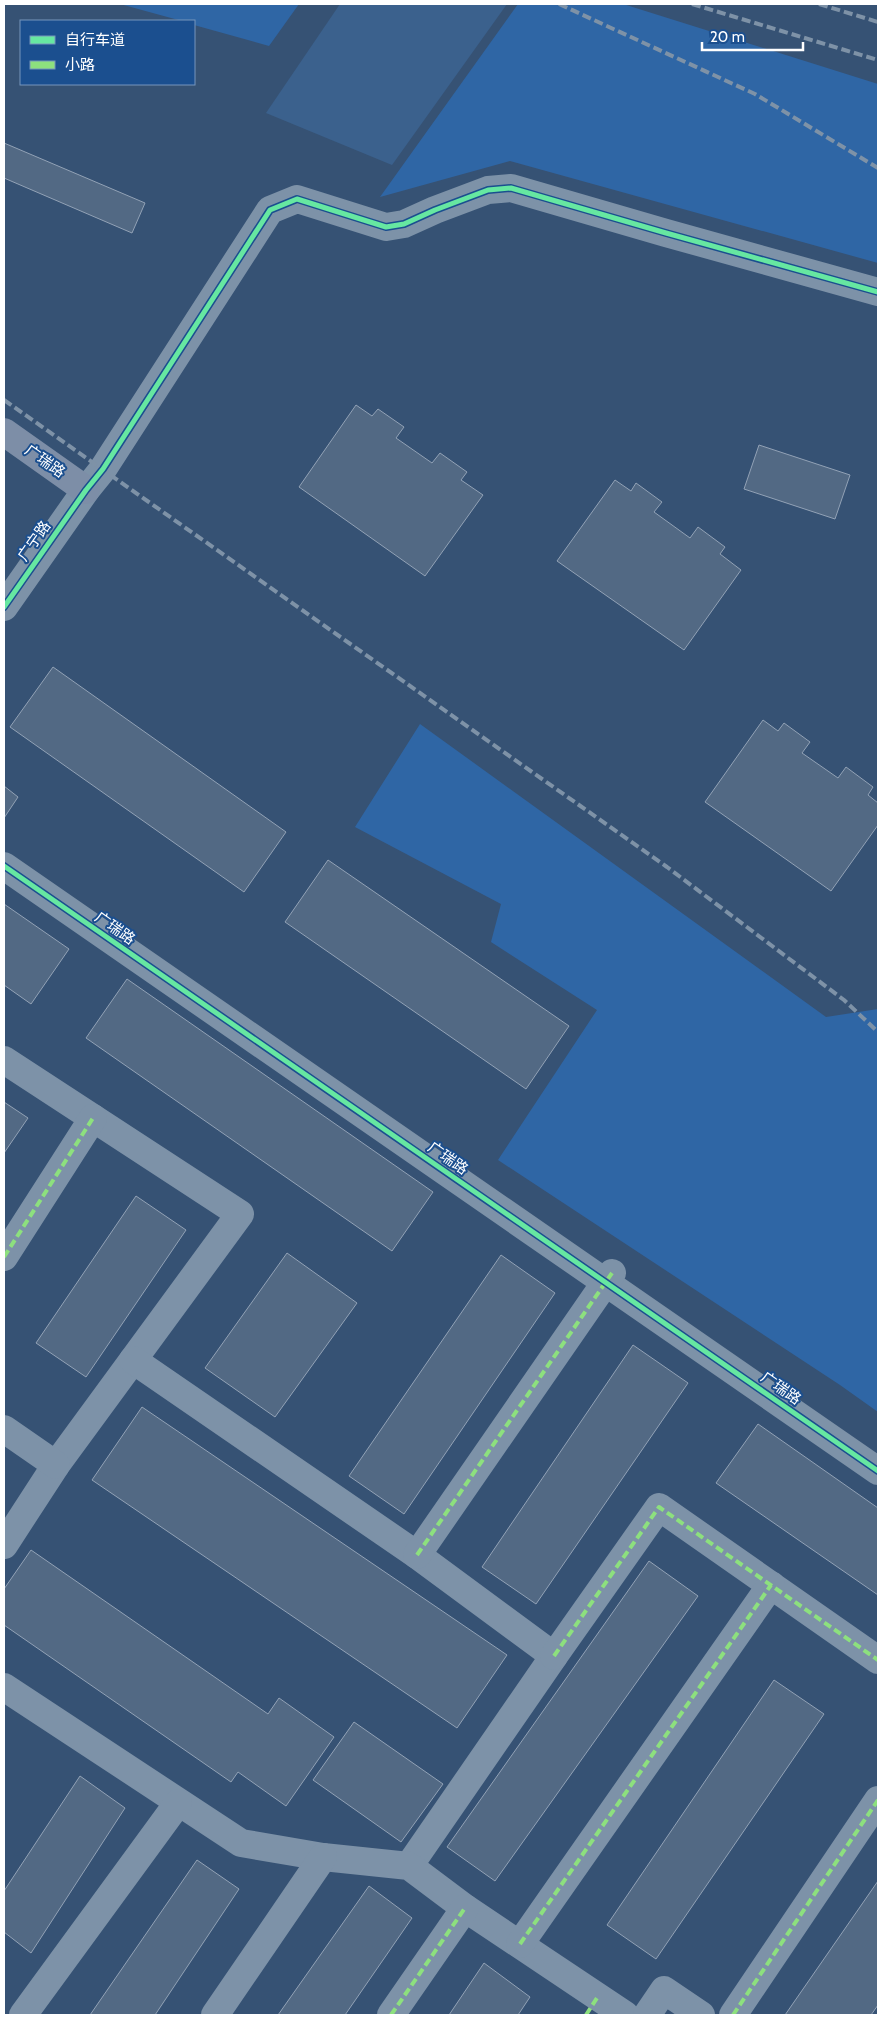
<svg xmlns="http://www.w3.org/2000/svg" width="882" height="2019" font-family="Cabin,'Noto Sans SC',sans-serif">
	<rect width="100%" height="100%" fill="#365274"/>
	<g fill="#2f66a5">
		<path d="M120,4H299L269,46L194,25V21H182Z"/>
		<path d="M518,4H623L878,84V263L510,161L380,197Z"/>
		<path d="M420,724L826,1017L878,1009V1412L840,1385L498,1160L597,1010L491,942L501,904L355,827Z"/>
	</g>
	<path fill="#3b618d" d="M340,4H507L392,165L266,113Z"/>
	<g fill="#526984" stroke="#92a2b6">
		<path d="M4,143L145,203L132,233L4,178Z"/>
		<path d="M356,405L372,416L378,409L404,427L396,438L432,463L440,453L467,472L461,480L483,495L425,576L299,487Z"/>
		<path d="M759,445L850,475L835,519L744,489Z"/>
		<path d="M615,480L631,491L636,483L662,502L654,512L690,538L698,527L725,547L720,554L741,570L684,650L557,561Z"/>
		<path d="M53,667L286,832L244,892L10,727Z"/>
		<path d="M763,720L778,731L784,723L810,742L802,753L838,778L846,767L873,787L868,795L878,803V825L831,891L705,802Z"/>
		<path d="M4,786L18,797L4,818Z"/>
		<path d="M328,860L569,1026L526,1089L285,922Z"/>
		<path d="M4,904L69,949L31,1004L4,985Z"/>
		<path d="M127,979L433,1192L392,1251L86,1038Z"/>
		<path d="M4,1102L28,1118L4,1153Z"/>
		<path d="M136,1196L186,1230L86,1377L36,1343Z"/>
		<path d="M287,1253L357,1303L275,1417L205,1368Z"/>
		<path d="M501,1255L555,1293L404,1514L349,1476Z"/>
		<path d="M633,1345L688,1383L536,1604L482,1567Z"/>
		<path d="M142,1407L507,1655L457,1728L92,1480Z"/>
		<path d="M758,1424L878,1508V1595L716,1483Z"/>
		<path d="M31,1550L268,1714L279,1698L334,1737L286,1806L238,1772L231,1782L4,1625V1589Z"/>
		<path d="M649,1561L698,1596L495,1881L447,1847Z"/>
		<path d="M774,1680L824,1714L656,1959L607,1925Z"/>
		<path d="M354,1722L443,1784L401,1842L313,1780Z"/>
		<path d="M80,1776L125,1808L31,1953L4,1932V1891Z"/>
		<path d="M197,1860L239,1889L155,2015H90Z"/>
		<path d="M878,1881V2005L871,2015H785Z"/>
		<path d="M369,1886L412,1918L345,2015H278Z"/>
		<path d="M484,1963L530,1997L518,2015H449Z"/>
	</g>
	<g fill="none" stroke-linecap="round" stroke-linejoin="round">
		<g stroke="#7d92a8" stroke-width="28">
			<path d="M4,607L86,490L103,469L270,210L297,199L386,227L404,224L435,210L488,190L511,188L666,233L878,292"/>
			<path d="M4,866L878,1471"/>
			<path d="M4,1060L240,1214L56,1465L4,1545"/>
			<path d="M4,1257L93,1118"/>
			<path d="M133,1360L417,1555L554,1656L409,1866"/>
			<path d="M4,1429L56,1465"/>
			<path d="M417,1555L612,1273"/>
			<path d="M554,1656L659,1507L878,1660"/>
			<path d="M4,1687L241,1843L323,1857L409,1866L465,1908L625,2015"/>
			<path d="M520,1944L771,1585"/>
			<path d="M23,2015L178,1803"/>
			<path d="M215,2015L323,1857"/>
			<path d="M391,2015L465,1908"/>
			<path d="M647,2015L664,1990L701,2015"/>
			<path d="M733,2015L878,1800"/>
		</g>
		<path stroke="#7d8ea7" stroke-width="28" d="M4,432L86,490"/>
		<g stroke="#7e92a7" stroke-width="4" stroke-dasharray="9 4" stroke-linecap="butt">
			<path d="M559,4L755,94L878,168"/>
			<path d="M692,4L878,60"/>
			<path d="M819,4L878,22"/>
			<path d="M4,400L667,867L844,1000L878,1032"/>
		</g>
		<g stroke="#8de07e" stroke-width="4" stroke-dasharray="8 4" stroke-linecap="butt">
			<path d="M4,1257L93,1118"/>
			<path d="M417,1555L612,1273"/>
			<path d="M554,1656L659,1507L878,1660"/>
			<path d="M520,1944L771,1585"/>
			<path d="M391,2015L465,1908"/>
			<path d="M586,2015L597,1998"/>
			<path d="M733,2015L878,1800"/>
		</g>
		<defs>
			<g id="cycleway">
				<path d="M4,607L86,490L103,469L270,210L297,199L386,227L404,224L435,210L488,190L511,188L666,233L878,292"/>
				<path d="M4,866L878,1471"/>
			</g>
		</defs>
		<use href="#cycleway" stroke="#1b4f8f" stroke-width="8"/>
		<use href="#cycleway" stroke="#66e7a1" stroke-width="5"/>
	</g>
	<g text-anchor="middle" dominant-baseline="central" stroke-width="4" stroke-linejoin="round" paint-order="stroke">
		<g font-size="15" fill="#fff" stroke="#1b4f8f">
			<text transform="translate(45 461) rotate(35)">广瑞路</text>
			<text transform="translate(34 541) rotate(-55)">广宁路</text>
			<text transform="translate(115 928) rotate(35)">广瑞路</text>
			<text transform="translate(448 1158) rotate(35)">广瑞路</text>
			<text transform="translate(781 1388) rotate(35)">广瑞路</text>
		</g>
	</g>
	<rect width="882" height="2019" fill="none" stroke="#ffffff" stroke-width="10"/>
	<rect x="20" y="20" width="175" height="65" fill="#1b4f8f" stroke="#7695bc"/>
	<rect x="30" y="36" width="25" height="8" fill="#66e7a1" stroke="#7695bc"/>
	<text x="65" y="45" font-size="15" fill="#ffffff">自行车道</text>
	<rect x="30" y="61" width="25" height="8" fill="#8de07e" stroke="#7695bc"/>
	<text x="65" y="70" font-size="15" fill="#ffffff">小路</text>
	<path d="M702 42v8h101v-8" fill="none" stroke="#ffffff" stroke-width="2.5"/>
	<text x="710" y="42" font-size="15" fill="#ffffff" stroke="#1b4f8f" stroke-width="4" paint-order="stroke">20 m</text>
</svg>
